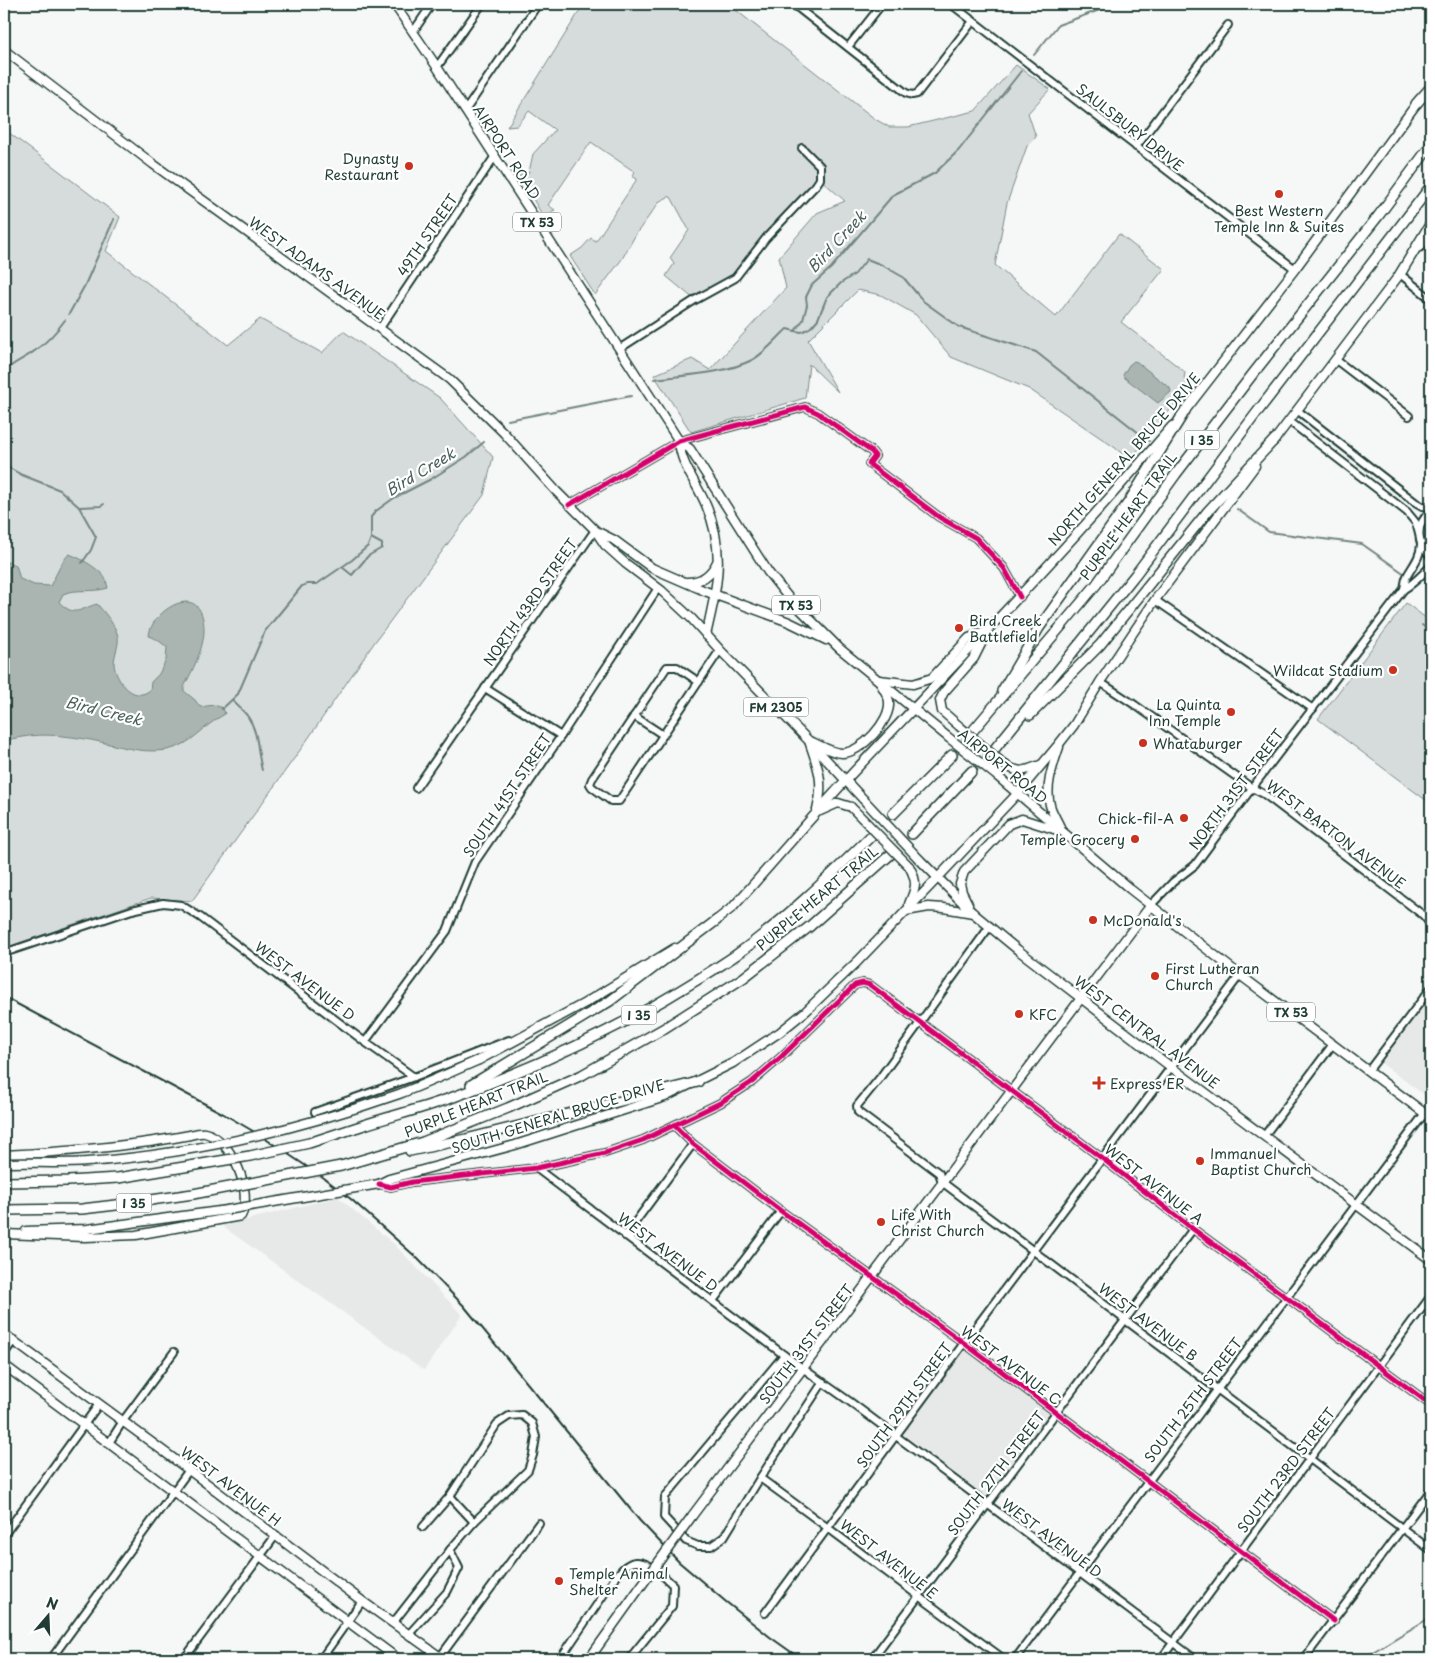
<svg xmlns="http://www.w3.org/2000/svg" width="1435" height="1663" font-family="'Playpen Sans',sans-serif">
	<rect width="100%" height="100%" fill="#f6f7f7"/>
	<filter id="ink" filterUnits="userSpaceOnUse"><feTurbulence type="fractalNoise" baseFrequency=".02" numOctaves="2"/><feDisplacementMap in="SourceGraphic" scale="10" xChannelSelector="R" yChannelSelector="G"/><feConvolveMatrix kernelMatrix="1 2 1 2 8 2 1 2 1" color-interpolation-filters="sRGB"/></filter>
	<g filter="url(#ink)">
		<g fill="#e6e9e8">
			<path d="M1431,995V1100L1381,1063Z"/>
			<path d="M338,1197L395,1245L462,1315L424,1370L222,1226Z"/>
			<path d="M968,1351L1049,1412L1047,1416L988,1495H984L904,1435L903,1431L963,1353Z"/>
		</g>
		<g fill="#d6dcdb" stroke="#7a8c88">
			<path d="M584,4H728L875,119L889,127H908L975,111L1016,65L1050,89L1028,113L1036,137L1027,146L1007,203L995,265L1056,317L1119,234L1164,269L1121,322L1185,372L1184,379L1190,385L1130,460L1114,447L1029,389L951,357L916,315L881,295L858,290L808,340L838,392L809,364L805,398L691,432L654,375L692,359L710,370L786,288L779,257L817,213L845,201L820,179L735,278L695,300L666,276L674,264L670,258L689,230L671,197H668L660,201L636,234L622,259L595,295L570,256L582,248L591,238L596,241L637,179L632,176L635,172L591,142L548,205L555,210L543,216L519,175L529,172L533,154L555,130L529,111L517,126L507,127Z"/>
			<path d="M4,129L120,217L106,251L228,345L260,319L322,353L343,331L440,398L493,457L484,495L374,643L303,746L192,901L151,898L4,948Z"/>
			<path d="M1406,603L1431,622V804L1318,719Z"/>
		</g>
		<g fill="#aab5b1" stroke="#72857f">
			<path d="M1134,361L1137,362L1170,388L1171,392L1158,403L1125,378L1123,375L1129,365Z"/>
			<path d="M69,554C79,557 102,570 106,580C107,583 107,585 108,588C93,593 77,588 63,594L59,602C75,618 79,609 97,604C104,612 113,622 117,633C121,643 114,653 114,664C115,680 134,704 150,690L151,682L159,674L166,660L167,647L159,641L149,636C150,611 205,576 204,632C203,651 192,671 184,687V691L195,700L200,707L214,705L223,708L225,714C202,726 193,745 167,750C139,754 118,745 91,740C68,736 45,733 22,737C16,738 9,739 4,742V561L16,565L20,579L34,585L50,586L63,561Z"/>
		</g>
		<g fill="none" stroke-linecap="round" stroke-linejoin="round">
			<g stroke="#72857f" stroke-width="2">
				<path d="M1034,55L1058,25L1105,8L1123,4"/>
				<path d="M69,314L85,285L114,219"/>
				<path d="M795,331L802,332L811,327L818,319L827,297L841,283L855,274L867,259L882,265L903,277L923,301L959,327L1036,352L1149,441"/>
				<path d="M4,372C13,362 27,358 37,349C48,341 57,331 65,320"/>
				<path d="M654,379C685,375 724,374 752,360C764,354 777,338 787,329L795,331L803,320L807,305L806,297L812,285L831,268L893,195L935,173L959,150L1021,71"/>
				<path d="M508,420L631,396"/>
				<path d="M4,465L22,475L60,490L79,507L96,537L91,550L82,563"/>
				<path d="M80,507L101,506L104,504"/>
				<path d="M1237,509L1269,532L1362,544L1402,572"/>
				<path d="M342,567L352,575L368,556L382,548V544L371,538"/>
				<path d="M1422,625L1431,632"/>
				<path d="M232,700C237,706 244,711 248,717C259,733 257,752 262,770"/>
				<path d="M222,709L238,694L265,631L302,586L307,584H317L352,560L368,546L371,538V517L376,511L394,498L431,479L466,457L484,442"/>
				<path d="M1361,1659L1431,1617"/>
			</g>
			<g stroke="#cbd2d0" stroke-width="9" stroke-dasharray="9 4.5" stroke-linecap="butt">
				<path d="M952,755L971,733"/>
				<path d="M972,771L993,751"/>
				<path d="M872,835L893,814"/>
				<path d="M891,854L912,834"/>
			</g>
			<defs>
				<g id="minor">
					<path d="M793,4L906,93L912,95L917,94L973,21"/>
					<path d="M951,4L1295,269"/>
					<path d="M413,32L432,4"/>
					<path d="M848,47L882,4"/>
					<path d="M437,67L482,4"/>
					<path d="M465,111L538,4"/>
					<path d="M1136,147L1228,25"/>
					<path d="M1400,274L1431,299"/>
					<path d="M380,328L495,156"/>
					<path d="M619,349L695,300L735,278L766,238L816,185L820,179V166L802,148"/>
					<path d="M1336,360L1409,416"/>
					<path d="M1297,410L1415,502L1422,506L1431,507"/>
					<path d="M1289,421L1407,512L1416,523L1419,534"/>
					<path d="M569,505L679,441L805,407L818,413L872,452L875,456L869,464L939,517L976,538L1004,568L1020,597"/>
					<path d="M1431,511C1416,523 1415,544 1431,556"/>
					<path d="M1404,589C1405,585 1405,580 1407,576C1413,565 1420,558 1421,545"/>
					<path d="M1155,600L1313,709"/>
					<path d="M699,682L677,667H667L592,779L590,784L592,787L611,801H619L720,650"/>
					<path d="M1100,682L1135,705L1252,788L1264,794L1389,889L1423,915L1431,925"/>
					<path d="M485,688L561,736"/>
					<path d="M634,716L663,735"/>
					<path d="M416,788L595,530"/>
					<path d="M1151,905L1173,882L1195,865L1252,788L1404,589C1415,583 1422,574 1431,566"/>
					<path d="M990,926L879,1079L857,1106L858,1112L939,1173L942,1182L987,1216L1431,1550"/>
					<path d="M4,953L132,910L163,903L181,905L200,917L365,1042L414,1077"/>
					<path d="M365,1042L447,931L475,862L561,736L658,588"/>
					<path d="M1369,1070L1431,988"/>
					<path d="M315,1112L414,1077L509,1040"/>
					<path d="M675,1126L693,1144L781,1211L964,1343L1334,1621"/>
					<path d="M1264,1136L1333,1044"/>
					<path d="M536,1168L784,1355L849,1401L1195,1659"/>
					<path d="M379,1184L391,1187L412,1182L536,1168L605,1153L643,1140L720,1103L752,1082L780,1058L855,985L863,983L870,985L1103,1159L1193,1229L1286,1297L1431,1405"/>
					<path d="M625,1236L693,1144"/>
					<path d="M713,1301L781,1211"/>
					<path d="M4,1354L14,1340"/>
					<path d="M784,1355L665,1497L664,1517L686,1541L698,1546H711L724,1537L760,1478L823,1382"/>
					<path d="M109,1443L123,1421L174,1352"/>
					<path d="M760,1478C842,1537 922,1600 1004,1659"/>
					<path d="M423,1527L450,1496L497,1424L509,1416L522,1415L532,1423L536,1437L533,1455L528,1470L474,1522"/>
					<path d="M4,1535L99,1404"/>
					<path d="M765,1613L964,1343L1240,975"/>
					<path d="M393,1623L450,1550"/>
					<path d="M409,1634L447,1592L459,1568L450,1550L474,1522L450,1496"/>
					<path d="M440,1657L539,1523"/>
					<path d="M51,1659L189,1470"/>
					<path d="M184,1659L276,1535"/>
					<path d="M321,1659L362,1601"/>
					<path d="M560,1659L617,1575C620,1572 623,1568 626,1566C642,1553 662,1575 673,1585L672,1606L629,1659"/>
					<path d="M872,1659L1193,1229"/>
					<path d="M1015,1659L1425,1113"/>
					<path d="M1161,1659L1241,1551L1431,1296"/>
					<path d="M1304,1659L1431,1490"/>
				</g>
				<g id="major">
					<path d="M394,4L437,67L679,441L690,449L768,572L788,597L839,648L949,738"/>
					<path d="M4,50L153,164L449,379L504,433L556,491L595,530L605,545L625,563L662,591L692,619L720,650L808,740L863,799"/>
					<path d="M1420,247L1431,233"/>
					<path d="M1181,416L1295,269L1420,99"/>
					<path d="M679,441C681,466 697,483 706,505C726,551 717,588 706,635"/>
					<path d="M1273,442L1403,270"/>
					<path d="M596,531L614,540L652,568L705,591L789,622L826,640"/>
					<path d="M687,582C701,582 711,575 717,562"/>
					<path d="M879,680L913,684L932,678L969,638L985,632"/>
					<path d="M959,726L942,711L940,700L944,692L974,658L984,638"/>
					<path d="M812,742C821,746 832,753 842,753C861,753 891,721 889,702C889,696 883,689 881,684"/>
					<path d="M810,744C819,769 824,784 817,810"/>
					<path d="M1059,747C1053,765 1045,786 1050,805C1052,813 1057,820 1060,827"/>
					<path d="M1005,765C1020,774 1025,771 1040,765"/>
					<path d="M997,776L1130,889L1240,975L1431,1118"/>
					<path d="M820,811L838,803L851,807"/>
					<path d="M919,859L973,913L1018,950L1171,1067L1431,1260"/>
					<path d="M909,904C916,888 918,882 909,866"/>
					<path d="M968,904L962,892L960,884L964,872L1009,824L1022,819L1057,830"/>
					<path d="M906,911L929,907L944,908L973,913"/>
					<path d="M714,922L733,907C771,865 808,821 846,780C956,663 1068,548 1172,426"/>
					<path d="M479,1060L585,1003L675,948"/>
					<path d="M4,1155C49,1153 96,1149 141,1143C157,1141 174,1138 190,1135C194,1134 201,1132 205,1133C232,1139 254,1192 241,1216L136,1235L85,1237L4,1234"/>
					<path d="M379,1184L389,1179L515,1145L665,1097L733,1063L780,1032L806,1011L858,961L931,885L1018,793L1059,744L1074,725L1100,682L1155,600L1255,466"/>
					<path d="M26,1231L87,1229L227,1210"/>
					<path d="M4,1334L189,1470L362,1601L443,1659"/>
					<path d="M4,1365L398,1659"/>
					<path d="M692,1516L1151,905"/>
					<path d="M589,1659L639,1589"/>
				</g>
				<g id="highway">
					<path d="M1416,104L1431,87"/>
					<path d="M1400,274L1431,223"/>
					<path d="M1002,691L1039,628L1128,503L1185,411"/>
					<path d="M1030,715L1100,645L1208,511L1275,439"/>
					<path d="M971,733L1096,585L1176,474L1252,375L1379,215L1431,145"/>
					<path d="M993,751L1135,575L1255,415L1431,186"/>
					<path d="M893,814L952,755"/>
					<path d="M912,834L972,771"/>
					<path d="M471,1085L610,1001L717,920"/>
					<path d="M364,1125C392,1116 420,1109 448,1099C534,1068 619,1029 697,980C710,972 723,964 736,955C785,920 829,877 872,835"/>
					<path d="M410,1151L466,1139L698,1082"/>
					<path d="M341,1166L423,1142L508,1108L582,1075L663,1029L743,978L809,927L891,854"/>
					<path d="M4,1182L68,1181L118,1178"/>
				</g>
			</defs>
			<use href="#minor" stroke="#1f3d34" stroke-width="10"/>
			<use href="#major" stroke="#1f3d34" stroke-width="11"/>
			<use href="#highway" stroke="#1f3d34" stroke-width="12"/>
			<use href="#minor" stroke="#fff" stroke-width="6"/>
			<use href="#major" stroke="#fff" stroke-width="8"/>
			<use href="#highway" stroke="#fff" stroke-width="9"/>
			<path stroke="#1f3d34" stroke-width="2" d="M4,997L222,1113L258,1134L324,1178L352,1200L417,1258L464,1306L640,1521L679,1562L725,1601L770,1637L801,1659"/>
			<defs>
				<g id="major-bridge">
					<path d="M959,726L1005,765"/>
					<path d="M949,738L997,776"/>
					<path d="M863,799L919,859"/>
					<path d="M851,807L909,866"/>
					<path d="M4,1163C31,1162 60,1164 87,1162C193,1154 299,1129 399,1094C426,1084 453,1071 479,1060"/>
					<path d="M227,1210L379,1184"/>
					<path d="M639,1589L692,1516"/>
				</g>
				<g id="highway-bridge">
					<path d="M118,1178L250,1156L309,1143L364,1125"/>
					<path d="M4,1210L82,1209L116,1205L193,1194L341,1166"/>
				</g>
			</defs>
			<use href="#major-bridge" stroke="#1f3d34" stroke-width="11" stroke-linecap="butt"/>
			<use href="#highway-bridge" stroke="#1f3d34" stroke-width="12" stroke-linecap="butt"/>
			<use href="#major-bridge" stroke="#fff" stroke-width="8"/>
			<use href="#highway-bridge" stroke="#fff" stroke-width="9"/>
			<defs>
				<g id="cycleway">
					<path d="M569,505L679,441L805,407L818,413L872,452L875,456L869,464L939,517L976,538L1004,568L1020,597"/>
					<path d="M675,1126L693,1144L781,1211L964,1343L1334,1621"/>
					<path d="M379,1184L391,1187L412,1182L536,1168L605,1153L643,1140L720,1103L752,1082L780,1058L855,985L863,983L870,985L1103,1159L1193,1229L1286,1297L1431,1405"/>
				</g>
			</defs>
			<use href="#cycleway" stroke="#fff" stroke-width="8"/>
			<use href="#cycleway" stroke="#d6006c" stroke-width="5"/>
		</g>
	</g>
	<g fill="#c8321e" stroke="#fff" stroke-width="2">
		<circle cx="409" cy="166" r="5"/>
		<circle cx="1279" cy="194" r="5"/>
		<circle cx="959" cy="628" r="5"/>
		<circle cx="1393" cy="670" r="5"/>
		<circle cx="1231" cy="712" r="5"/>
		<circle cx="1143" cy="743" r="5"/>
		<circle cx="1184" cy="818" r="5"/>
		<circle cx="1135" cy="839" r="5"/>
		<circle cx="1093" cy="920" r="5"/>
		<circle cx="1155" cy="976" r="5"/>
		<circle cx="1019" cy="1014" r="5"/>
		<path d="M1096.5 1075.5h5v5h5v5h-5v5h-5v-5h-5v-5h5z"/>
		<circle cx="1200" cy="1161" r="5"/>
		<circle cx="881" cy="1222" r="5"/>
		<circle cx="559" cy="1581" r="5"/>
	</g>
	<g text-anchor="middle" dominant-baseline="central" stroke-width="4.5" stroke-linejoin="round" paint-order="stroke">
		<g fill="#fff" stroke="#627771" stroke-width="1">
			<rect x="513" y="212.5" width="48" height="19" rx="4"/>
			<rect x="1184.5" y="430.5" width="35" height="19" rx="4"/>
			<rect x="772" y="595.5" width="48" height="19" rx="4"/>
			<rect x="743.5" y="697.5" width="65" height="19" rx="4"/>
			<rect x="1267" y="1002.5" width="48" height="19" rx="4"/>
			<rect x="621.5" y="1005.5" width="35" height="19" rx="4"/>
			<rect x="116.5" y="1193.5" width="35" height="19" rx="4"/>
		</g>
		<g font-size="12" font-weight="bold" fill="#1f3d34">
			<text x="537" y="222">TX 53</text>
			<text x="1202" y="440">I 35</text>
			<text x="796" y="605">TX 53</text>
			<text x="776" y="707">FM 2305</text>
			<text x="1291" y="1012">TX 53</text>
			<text x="639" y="1015">I 35</text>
			<text x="134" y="1203">I 35</text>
		</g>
		<g font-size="14" fill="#1f3d34" stroke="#fff">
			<text transform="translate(1130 127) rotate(38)">SAULSBURY DRIVE</text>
			<text transform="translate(507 152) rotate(57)">AIRPORT ROAD</text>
			<text transform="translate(427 235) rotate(-56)">49TH STREET</text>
			<text transform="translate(317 268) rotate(36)">WEST ADAMS AVENUE</text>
			<text transform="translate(1124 459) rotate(-49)">NORTH GENERAL BRUCE DRIVE</text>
			<text transform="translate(1128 516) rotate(-54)">PURPLE HEART TRAIL</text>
			<text transform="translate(530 602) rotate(-55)">NORTH 43RD STREET</text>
			<text transform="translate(1003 766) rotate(39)">AIRPORT ROAD</text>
			<text transform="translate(1236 789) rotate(-53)">NORTH 31ST STREET</text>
			<text transform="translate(507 795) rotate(-56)">SOUTH 41ST STREET</text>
			<text transform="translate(1336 834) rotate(37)">WEST BARTON AVENUE</text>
			<text transform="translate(817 898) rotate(-40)">PURPLE HEART TRAIL</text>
			<text transform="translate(305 981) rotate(37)">WEST AVENUE D</text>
			<text transform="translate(1147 1032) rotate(37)">WEST CENTRAL AVENUE</text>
			<text transform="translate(476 1104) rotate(-22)">PURPLE HEART TRAIL</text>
			<text transform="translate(558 1116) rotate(-17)">SOUTH GENERAL BRUCE DRIVE</text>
			<text transform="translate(1154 1184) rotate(38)">WEST AVENUE A</text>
			<text transform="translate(668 1252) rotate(37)">WEST AVENUE D</text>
			<text transform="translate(1148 1322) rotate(37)">WEST AVENUE B</text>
			<text transform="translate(806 1344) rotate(-53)">SOUTH 31ST STREET</text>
			<text transform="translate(1011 1365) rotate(37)">WEST AVENUE C</text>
			<text transform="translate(1193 1400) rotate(-53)">SOUTH 25TH STREET</text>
			<text transform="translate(904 1405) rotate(-54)">SOUTH 29TH STREET</text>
			<text transform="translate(1286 1470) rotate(-53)">SOUTH 23RD STREET</text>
			<text transform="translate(996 1473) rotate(-53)">SOUTH 27TH STREET</text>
			<text transform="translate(231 1486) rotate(37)">WEST AVENUE H</text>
			<text transform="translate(1052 1538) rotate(37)">WEST AVENUE D</text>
			<text transform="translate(889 1559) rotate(38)">WEST AVENUE E</text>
		</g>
		<g font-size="14" fill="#1f3d34" stroke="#fff" text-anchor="start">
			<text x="399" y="158" text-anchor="end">Dynasty<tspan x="399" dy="16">Restaurant</tspan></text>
			<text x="1279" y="210" text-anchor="middle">Best Western<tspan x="1279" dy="16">Temple Inn &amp; Suites</tspan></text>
			<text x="969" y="620">Bird Creek<tspan x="969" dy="16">Battlefield</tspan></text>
			<text x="1383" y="670" text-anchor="end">Wildcat Stadium</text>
			<text x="1221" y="704" text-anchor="end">La Quinta<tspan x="1221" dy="16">Inn Temple</tspan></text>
			<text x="1153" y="743">Whataburger</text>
			<text x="1174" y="818" text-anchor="end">Chick-fil-A</text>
			<text x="1125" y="839" text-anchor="end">Temple Grocery</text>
			<text x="1103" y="920">McDonald's</text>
			<text x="1165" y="968">First Lutheran<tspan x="1165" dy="16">Church</tspan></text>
			<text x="1029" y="1014">KFC</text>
			<text x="1110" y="1083">Express ER</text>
			<text x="1210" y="1153">Immanuel<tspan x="1210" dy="16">Baptist Church</tspan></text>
			<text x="891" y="1214">Life With<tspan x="891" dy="16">Christ Church</tspan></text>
			<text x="569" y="1573">Temple Animal<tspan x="569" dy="16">Shelter</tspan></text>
		</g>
		<g font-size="15" font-style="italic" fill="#49615a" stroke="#fff">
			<text transform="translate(836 241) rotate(-47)">Bird Creek</text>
			<text transform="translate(420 471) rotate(-31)">Bird Creek</text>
			<text transform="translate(104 710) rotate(14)">Bird Creek</text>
		</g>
	</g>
	<rect width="1435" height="1663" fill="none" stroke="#fff" stroke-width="20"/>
	<rect x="10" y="10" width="1415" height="1643" fill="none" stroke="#1f3d34" stroke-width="2" filter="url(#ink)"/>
	<g transform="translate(48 1616) rotate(19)" stroke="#ffffff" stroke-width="4" paint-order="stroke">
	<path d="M0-4L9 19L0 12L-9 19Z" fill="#1f3d34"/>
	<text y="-8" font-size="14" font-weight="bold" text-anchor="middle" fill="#1f3d34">N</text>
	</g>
</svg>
